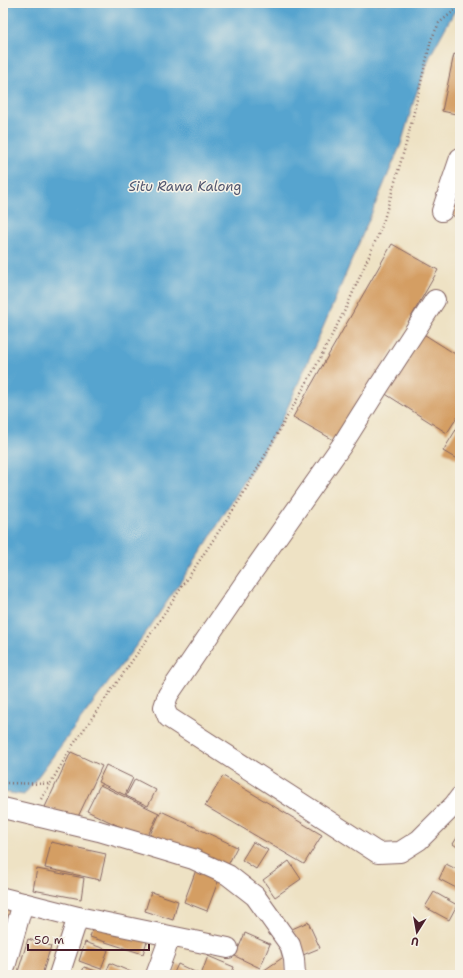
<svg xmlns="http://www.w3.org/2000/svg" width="463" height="978" font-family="'Shantell Sans',sans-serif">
	<rect width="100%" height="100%" fill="#f7f3e8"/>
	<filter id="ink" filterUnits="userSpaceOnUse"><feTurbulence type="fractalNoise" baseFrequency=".025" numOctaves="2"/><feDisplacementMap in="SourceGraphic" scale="8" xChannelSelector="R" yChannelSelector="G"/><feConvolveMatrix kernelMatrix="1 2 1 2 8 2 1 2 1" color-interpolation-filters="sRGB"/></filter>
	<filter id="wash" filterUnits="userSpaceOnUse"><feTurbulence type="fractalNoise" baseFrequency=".012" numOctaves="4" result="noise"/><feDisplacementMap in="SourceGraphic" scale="16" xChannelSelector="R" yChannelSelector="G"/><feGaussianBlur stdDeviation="0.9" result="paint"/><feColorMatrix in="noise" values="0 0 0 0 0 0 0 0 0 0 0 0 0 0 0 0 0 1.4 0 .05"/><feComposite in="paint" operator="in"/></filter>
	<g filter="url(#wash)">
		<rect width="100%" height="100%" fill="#eee2c4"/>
		<path fill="#56a4cf" stroke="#50627d" d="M3,3H460V9L454,12L430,56L415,97L401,144L325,323L282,420L206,544L150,627L24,795L3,792Z"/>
		<g id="blocks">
			<g fill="#d49e63">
				<path d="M454,54L460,56V115L442,111Z"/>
				<path d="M460,179V220L447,212Z"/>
				<path d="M392,244L438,270L339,443L293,417Z"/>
				<path d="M422,333L460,357V413L447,433L384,393Z"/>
				<path d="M460,423V461L443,451Z"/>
				<path d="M71,752L102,766L76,821L45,807Z"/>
				<path d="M106,765L133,778L125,795L98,782Z"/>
				<path d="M223,776L322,835L304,864L205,806Z"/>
				<path d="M135,779L156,790L148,806L126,796Z"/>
				<path d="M100,785L159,813L146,839L87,811Z"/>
				<path d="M161,811L237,847L225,871L150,835Z"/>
				<path d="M460,833V849L453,844Z"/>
				<path d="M51,842L106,854L100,880L45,868Z"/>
				<path d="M253,842L268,850L256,869L242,860Z"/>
				<path d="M289,861L301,879L275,897L263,880Z"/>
				<path d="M446,864L460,871V890L439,879Z"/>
				<path d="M37,869L84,878L81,899L33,890Z"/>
				<path d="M196,870L219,879L207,911L184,902Z"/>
				<path d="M151,892L178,901L173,920L145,911Z"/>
				<path d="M434,892L457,905L449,920L425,907Z"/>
				<path d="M3,904L12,906L8,922L3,920Z"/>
				<path d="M95,921L148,938L143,954L90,937Z"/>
				<path d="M308,922L320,948L303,955L292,929Z"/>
				<path d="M245,933L270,944L260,968L235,956Z"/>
				<path d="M28,939L51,946L42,975H17Z"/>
				<path d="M85,942L108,950L101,969L79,961Z"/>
				<path d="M208,956L234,967L231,975H173L178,964L201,975Z"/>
				<path d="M285,956L286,975H261L260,973Z"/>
				<path d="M110,963L138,975H105Z"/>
				<path d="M84,967L102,973L101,975H81Z"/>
			</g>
		</g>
	</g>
	<g filter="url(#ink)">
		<use href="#blocks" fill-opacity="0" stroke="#836361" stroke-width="1"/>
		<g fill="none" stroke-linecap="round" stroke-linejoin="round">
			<defs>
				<g id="minor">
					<path d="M442,211L460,158"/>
					<path d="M435,300L381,383L342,445L246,581L168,695L164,707L168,717L378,853L400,852L419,840L454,805L460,797"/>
					<path d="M3,808L99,831L153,847L193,859L228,875L255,896L290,945L294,959L295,975"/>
					<path d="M3,898L78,917L228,948"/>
					<path d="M3,974L23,903"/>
					<path d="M59,975L78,917"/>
					<path d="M156,975L170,937"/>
				</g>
			</defs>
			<use href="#minor" stroke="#836361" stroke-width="22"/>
			<g stroke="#836361" stroke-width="2.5" stroke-dasharray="1 3" stroke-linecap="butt">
				<path d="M3,783L50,784L73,745L146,641L239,501L315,368L347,306L382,226L408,137L431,40L439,23L460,6"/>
				<path d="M41,799L50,785"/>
			</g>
			<use href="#minor" stroke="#fff" stroke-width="20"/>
		</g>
	</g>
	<g text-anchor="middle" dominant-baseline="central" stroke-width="3" stroke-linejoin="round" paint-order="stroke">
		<g font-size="13" font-style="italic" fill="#4f546d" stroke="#f7f3e8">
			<text x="185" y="186">Situ Rawa Kalong</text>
		</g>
	</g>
	<rect width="463" height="978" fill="none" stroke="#f7f3e8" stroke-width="16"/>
	<g transform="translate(417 932) rotate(191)" stroke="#f7f3e8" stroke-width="3" paint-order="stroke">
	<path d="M0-3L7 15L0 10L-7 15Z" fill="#4a1f2b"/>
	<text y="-6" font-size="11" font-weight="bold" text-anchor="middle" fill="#4a1f2b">U</text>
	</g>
	<path d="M28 944v6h121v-6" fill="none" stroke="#4a1f2b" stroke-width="2"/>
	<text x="34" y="944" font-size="12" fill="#4a1f2b" stroke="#f7f3e8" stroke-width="3" paint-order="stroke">50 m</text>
</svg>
